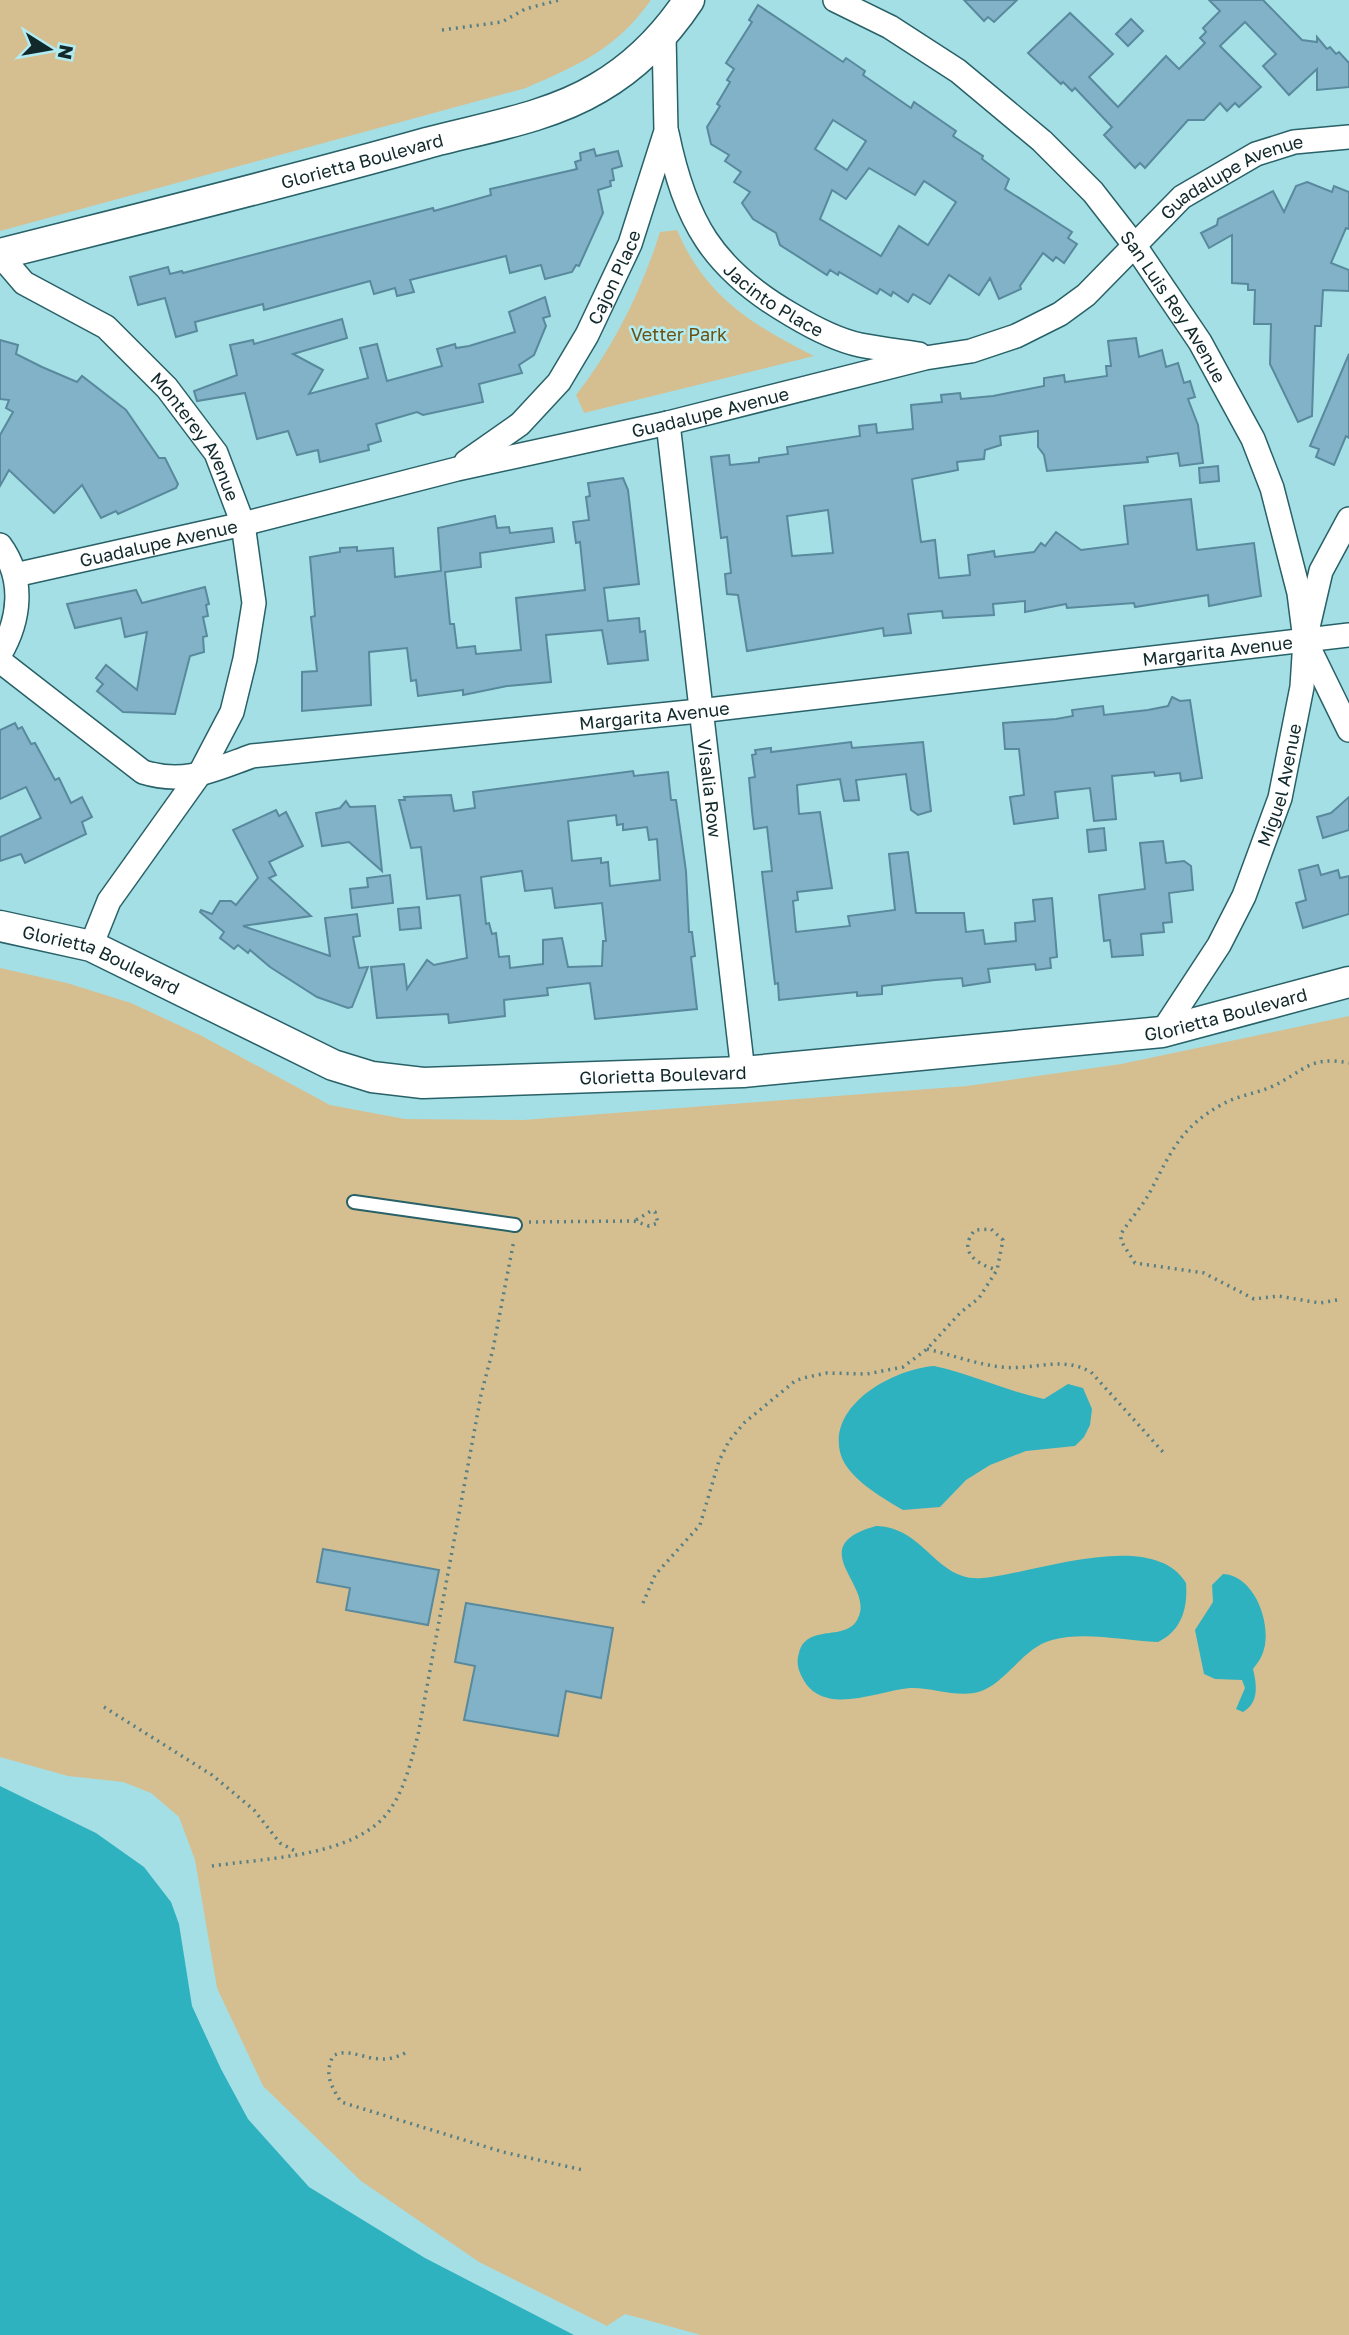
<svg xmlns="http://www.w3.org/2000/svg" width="1349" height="2335" font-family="'Golos Text',sans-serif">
	<rect width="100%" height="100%" fill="#a5dfe6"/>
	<g fill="#d5bf90">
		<path d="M0,0H651C615,50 580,64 526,88L0,231Z"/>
		<path d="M677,230C705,296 752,325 814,356L584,413L576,395C613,348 642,290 660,232Z"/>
		<path d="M0,968L67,983L131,1003L200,1035L330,1105L405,1119L523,1120L967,1086L1121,1064L1349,1016V2335H701L625,2314L607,2326L479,2262L361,2181L263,2086L217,1988L195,1860L179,1817L151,1793L123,1782L68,1776L0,1757Z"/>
	</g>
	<g fill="#2fb2bf">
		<path d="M934,1366C972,1374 1006,1391 1044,1399L1068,1384L1083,1388L1092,1409L1090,1425L1084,1437L1075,1446L1026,1451L990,1465L966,1480L940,1507L903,1510C883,1498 846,1478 840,1452C829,1403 895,1369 934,1366Z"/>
		<path d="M876,1526C925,1527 936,1582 982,1578C1034,1574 1152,1527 1186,1583C1188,1607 1182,1631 1158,1642C1124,1641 1086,1631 1052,1640C1025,1647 1009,1678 984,1690C961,1700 934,1687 910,1688C876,1691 824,1717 803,1679C798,1670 796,1663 799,1653C807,1622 847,1643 858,1618C875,1585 801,1547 876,1526Z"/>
		<path d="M1223,1574C1256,1575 1274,1629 1262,1655C1260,1660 1256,1665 1253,1669C1257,1685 1259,1703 1243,1712L1236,1709L1245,1688L1242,1680L1215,1679L1204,1674L1195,1630L1213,1602L1212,1585Z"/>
		<path d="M0,1786L96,1833L144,1867L171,1902L179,1924L192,2006L221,2069L248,2119L309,2187L425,2258L574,2335H0Z"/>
	</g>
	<g fill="#81b2c7" stroke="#58899c" stroke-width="2" fill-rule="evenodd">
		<path d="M964,0H1017L994,22L988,17L984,21Z"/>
		<path d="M1209,0H1263L1302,40L1317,42V37L1327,49L1330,47L1336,54L1339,52L1349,63V87L1317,90V69L1289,95L1263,66L1276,54L1245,22L1220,46L1261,87L1239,107L1235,103L1227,111L1220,103L1204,120H1188L1145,168L1140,163L1135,168L1104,135L1112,127L1075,88L1072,91L1063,82L1061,84L1028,53L1070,13L1113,54L1089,77L1118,107L1166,56L1179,69L1205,43L1200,38L1206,32L1203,28L1220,11Z"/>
		<path d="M758,5L843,62L846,58L865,71L863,75L911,108L914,102L956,131L953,136L983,156L982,159L1009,179L1005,189L1072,232L1068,238L1077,244L1064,263L1056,257L1053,261L1043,253L1020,286L1021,289L999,299L990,278L979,295L949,275L930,304L913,294L908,302L893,292L891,296L880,289L877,294L839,272L838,275L830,270L827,275L780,245L776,233L753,219L742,203L750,192L734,182L741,172L725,161L729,155L711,144L707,127L720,106L717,104L730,82L727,80L734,69L726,63L752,22L749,20ZM833,120L866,141L847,170L815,149ZM869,168L915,195L924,181L956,202L928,245L899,226L881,256L820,219L832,190L846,199Z"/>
		<path d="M1131,19L1143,31L1128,46L1116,34Z"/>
		<path d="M594,149L596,156L618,151L622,166L612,169L614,180L610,181L611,186L598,190L603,213L579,266L576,265L572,272L545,279L541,265L510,273L506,256L410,280L414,292L397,296L395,288L374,294L370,281L264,310L263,304L195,322L197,331L176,337L165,298L138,305L130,277L168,267L170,274L182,271L183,273L433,208L434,211L491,195L490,189L577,169L575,162L581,160L580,153Z"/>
		<path d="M1307,182L1332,192L1334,186L1349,192V229L1346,228L1331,263L1349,270V291L1323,290L1321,326H1315L1312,416L1298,422L1270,364L1271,324H1254L1255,290H1248V284L1232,283V235L1209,248L1201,233L1217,225L1218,219L1273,191L1284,212L1296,186Z"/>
		<path d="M545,297L550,316L543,318L546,326L534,355L519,365L522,373L479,384L483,402L423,415L417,412L376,424L381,441L368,445L369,450L320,462L318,450L297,455L288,431L257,439L245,393L197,401L194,391L237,375L230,345L253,340L254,344L342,319L347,338L293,354L323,370L309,394L368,378L360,348L377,344L387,381L442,366L437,349L455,344L456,348L469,346L515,332L509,312Z"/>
		<path d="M1136,338L1139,357L1162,350L1166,367L1178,363L1184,383L1190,381L1195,397L1188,399L1198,425L1203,463L1180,466L1178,453L1147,457L1148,462L1047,471L1044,455L1038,447V431L1000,436L1001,445L985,450L984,459L957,462L958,470L912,479L921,542L935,540L939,578L970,575L968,555L994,551L995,557L1034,552L1041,543L1045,546L1056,532L1081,550L1128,544L1124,506L1191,499L1197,550L1254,543L1261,596L1209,606L1208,595L1135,607L1134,603L1067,608L1066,604L1025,612V601L993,604L994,615L943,618L942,611L908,614L911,633L884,636L883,628L747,651L738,595L727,594L725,574L731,573L727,537L721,538L711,457L729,455L730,465L759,462V458L788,454L787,447L860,436L859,426L876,424L877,433L913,429L911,405L942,402L941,395L960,393L961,399L993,396L1044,386V378L1064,375L1065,382L1107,376L1106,366H1111L1108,341ZM828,510L833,553L792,556L787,516Z"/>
		<path d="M0,340L18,345L16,354L42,367L77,382L82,376L126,410L159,458H165L178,484L176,488L118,514L116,511L101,518L82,485L54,513L9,470L0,486V435L13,412L6,408L9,400L0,399Z"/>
		<path d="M1349,354V438L1346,436L1334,465L1316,457L1319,449L1310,446Z"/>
		<path d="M1218,466L1219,481L1200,483L1199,468Z"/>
		<path d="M623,478L628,490L639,584L604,588L608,621L639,618L640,632L645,631L648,660L608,664L602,630L546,635L551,682L507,686L463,695V690L418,696L416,680L411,681L407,648L369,652L371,705L302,711V672L317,671L311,617L315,616L310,557L340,552V548L357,547V551L393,548L395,577L441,571L438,528L495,516L497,528L509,527L510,533L552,528L554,542L480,553L481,567L445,572L450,624H454L457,648L475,646L476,654L521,650L516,598L585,590L580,542L576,543L573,522L589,520L586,497L590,496L588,483Z"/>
		<path d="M205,587L209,604L206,605L208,616L203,617L207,636L203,637L204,652L190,656L175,714L123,712L97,691L103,684L96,678L106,665L137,690L147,632L125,637L121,618L75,628L67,604L136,590L142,603Z"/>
		<path d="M1172,697L1180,701L1190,700L1202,778L1181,781L1180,773L1155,776L1154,772L1112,776L1116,819L1094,821L1090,788L1055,792L1058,818L1014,824L1010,797L1024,795L1019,749H1005L1003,723L1056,719L1073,716L1072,710L1103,706L1104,715L1148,710L1168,706Z"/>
		<path d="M15,723L18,729L22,727L31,744L35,743L55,780L59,778L71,803L82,797L92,817L82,822L86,834L25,863L21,854L0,861V837L41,818L26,787L0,799V730Z"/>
		<path d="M851,742L852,748L923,742L931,811L918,815L911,810L906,774L856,780L859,800L844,801L840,779L797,785L799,814L820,812L832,888L797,892L798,900L793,901L796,932L850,926L848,916L895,910L889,854L908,852L916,913H964L966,932L983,930L985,944L1016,941L1015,923L1035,921L1033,900L1052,898L1057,957L1050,958L1051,968L1036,970L1035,964L988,969L990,982L963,986L962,978L935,980L882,986V994L857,996V992L779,1000L778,983L775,984L762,872L772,871L767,827L754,829L752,811L749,778L755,777L752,755L756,754L755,750L771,748V752Z"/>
		<path d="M633,771L634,776L668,772L671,800H676L686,871L689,932H692L695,956L691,957L697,1009L595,1019L590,983L547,988L548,995L504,1000L505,1016L449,1023L448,1014L377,1018L371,967L404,964L407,989L427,960L434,965L467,958L460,895L427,899L421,847L411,848L399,800H405L404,797L451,795L454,811L475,808L473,792ZM616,815L617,825L623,824V830L647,827L649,840L657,839L660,880L610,886L608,862L601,863V858L572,861L568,821ZM522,871L525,891L552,888L555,908L602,903L606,941H603L602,966L568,967L562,938L543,940V964L510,968L509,956L499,957L496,933L492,934L489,923L486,924L481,877Z"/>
		<path d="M1349,797V830L1323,838L1317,817L1331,813Z"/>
		<path d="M346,801L350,807L375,806L382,871L349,842L322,846L316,813L340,808Z"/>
		<path d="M276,810L279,816L286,812L303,846L269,862L276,875L269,878L311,916L243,926L330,956L325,918L357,914L360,936L353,937L359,968L368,967L352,1007L348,1008L317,997L270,967L250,950L248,953L238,945L234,949L220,938L224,932L200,912L201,910L212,914L220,901H231L236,905L258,878L233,830Z"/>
		<path d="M1104,828L1106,850L1089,852L1087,830Z"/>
		<path d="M1163,841L1166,863L1184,861L1191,866L1193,890L1169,893L1172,922L1163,923L1164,932L1141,934L1143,955L1112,957L1110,940L1104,941L1099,895L1145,889L1140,843Z"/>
		<path d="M1318,865L1321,875L1338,870L1340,878L1349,876V914L1303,928L1296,903L1306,900L1299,870Z"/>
		<path d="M390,875L393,903L352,908L350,889L368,887L367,878Z"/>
		<path d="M419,907L421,928L400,930L398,909Z"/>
		<path d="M323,1549L439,1570L428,1625L346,1610L350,1588L317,1582Z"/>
		<path d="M466,1603L613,1628L601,1698L566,1691L558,1736L464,1720L475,1666L455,1662Z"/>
	</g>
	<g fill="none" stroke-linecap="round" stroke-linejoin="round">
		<defs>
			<path id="service" d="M354,1202L515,1225"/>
			<g id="minor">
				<path id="s1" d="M835,0L890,27L958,71L1042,141L1093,192L1135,246L1200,342L1253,439L1272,488L1299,593L1305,640L1349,730"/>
				<path id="s2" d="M667,133C685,221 712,269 792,315C812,327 837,340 860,345C880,349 899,351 919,354"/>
				<path id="s3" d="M0,255L24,283L106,327L167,388L216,453L243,524L254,603L245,659L232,712L199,775L109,901L91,946"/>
				<path id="s4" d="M668,423L743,1072"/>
				<path id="s5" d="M466,462L520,424L559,382L587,335L630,244L666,131L664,35"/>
				<path d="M0,545C25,579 20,620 0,654"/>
				<path id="s6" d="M15,575L243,524L457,469L668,423L925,358L971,351L1016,336L1060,314L1086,295L1182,197L1256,154L1294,142L1349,137"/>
				<path id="s7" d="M0,661L143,772C185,785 213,770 252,756L699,711L1349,635"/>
				<path id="s8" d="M1162,1032L1219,945L1244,896L1280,798L1302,687L1305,640L1321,571L1349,519"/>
			</g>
			<g id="tertiary">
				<path id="s9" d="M0,254C142,218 285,183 427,143C483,128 548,118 598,88C636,66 665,36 689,0"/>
				<path id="s10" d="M0,926L91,946L333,1065L372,1077L423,1083L743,1072L1162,1032L1349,982"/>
			</g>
		</defs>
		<use href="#service" stroke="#286167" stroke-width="16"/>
		<use href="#minor" stroke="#286167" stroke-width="26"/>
		<use href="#tertiary" stroke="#286167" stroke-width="33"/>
		<g stroke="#577f83" stroke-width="3.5" stroke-dasharray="2 5" stroke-linecap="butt">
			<path d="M442,30L502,22L525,9L559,0"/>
			<path d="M529,1222L634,1221L649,1226L658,1223L655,1212L651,1211L634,1221"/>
			<path d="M1337,1300L1320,1303L1278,1296L1254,1299L1204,1273L1135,1263L1121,1241V1234C1130,1219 1143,1206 1151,1190C1171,1152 1181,1127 1221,1105C1236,1096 1254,1094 1271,1087C1304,1072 1309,1055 1349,1063"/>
			<path d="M927,1349C952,1355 976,1364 1001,1367C1034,1371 1060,1355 1091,1372L1163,1452"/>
			<path d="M643,1603L655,1575L700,1525L719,1461L729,1441L744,1423L795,1381L803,1378L827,1373L867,1374L903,1367L927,1349L960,1313L979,1298L997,1270L1003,1240L991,1229L975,1230C957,1251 976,1264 997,1270"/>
			<path d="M104,1707L212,1775L254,1810L280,1843L297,1852"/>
			<path d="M212,1866C265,1858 356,1857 389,1811C405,1789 411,1761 418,1735L481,1395L493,1349L514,1240"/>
			<path d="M405,2053C374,2070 352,2044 333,2056C324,2074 331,2086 341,2102L503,2152L583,2170"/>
		</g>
		<use href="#service" stroke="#fff" stroke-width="12"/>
		<use href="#minor" stroke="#fff" stroke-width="23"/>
		<use href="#tertiary" stroke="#fff" stroke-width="30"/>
	</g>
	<g text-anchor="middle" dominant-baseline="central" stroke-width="5" stroke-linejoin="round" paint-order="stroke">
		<g font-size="18" fill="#11292b" stroke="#b1ecf3">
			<text stroke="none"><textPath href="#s9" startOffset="374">Glorietta Boulevard</textPath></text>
			<text stroke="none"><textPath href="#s6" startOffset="1302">Guadalupe Avenue</textPath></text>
			<text stroke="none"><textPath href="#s5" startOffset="242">Cajon Place</textPath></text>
			<text stroke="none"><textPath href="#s2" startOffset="206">Jacinto Place</textPath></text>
			<text stroke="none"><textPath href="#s1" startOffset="464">San Luis Rey Avenue</textPath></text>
			<text stroke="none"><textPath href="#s6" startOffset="714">Guadalupe Avenue</textPath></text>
			<text stroke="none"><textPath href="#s3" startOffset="273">Monterey Avenue</textPath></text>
			<text stroke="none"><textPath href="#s6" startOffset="147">Guadalupe Avenue</textPath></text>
			<text stroke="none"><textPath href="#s7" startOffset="1265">Margarita Avenue</textPath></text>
			<text stroke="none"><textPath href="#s7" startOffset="698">Margarita Avenue</textPath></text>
			<text stroke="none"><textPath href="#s8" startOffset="276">Miguel Avenue</textPath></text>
			<text stroke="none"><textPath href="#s4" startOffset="368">Visalia Row</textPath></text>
			<text stroke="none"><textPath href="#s10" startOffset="107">Glorietta Boulevard</textPath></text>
			<text stroke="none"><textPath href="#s10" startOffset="1262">Glorietta Boulevard</textPath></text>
			<text stroke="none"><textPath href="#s10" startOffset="695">Glorietta Boulevard</textPath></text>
		</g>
		<g font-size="18" fill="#6b5213" stroke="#b1ecf3">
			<text x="679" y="334">Vetter Park</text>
		</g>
	</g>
	<g transform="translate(49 49) rotate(101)" stroke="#b1ecf3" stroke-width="5" paint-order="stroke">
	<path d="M0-5L12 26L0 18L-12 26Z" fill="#11292b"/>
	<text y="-10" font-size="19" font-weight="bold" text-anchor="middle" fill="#11292b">N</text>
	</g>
</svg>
